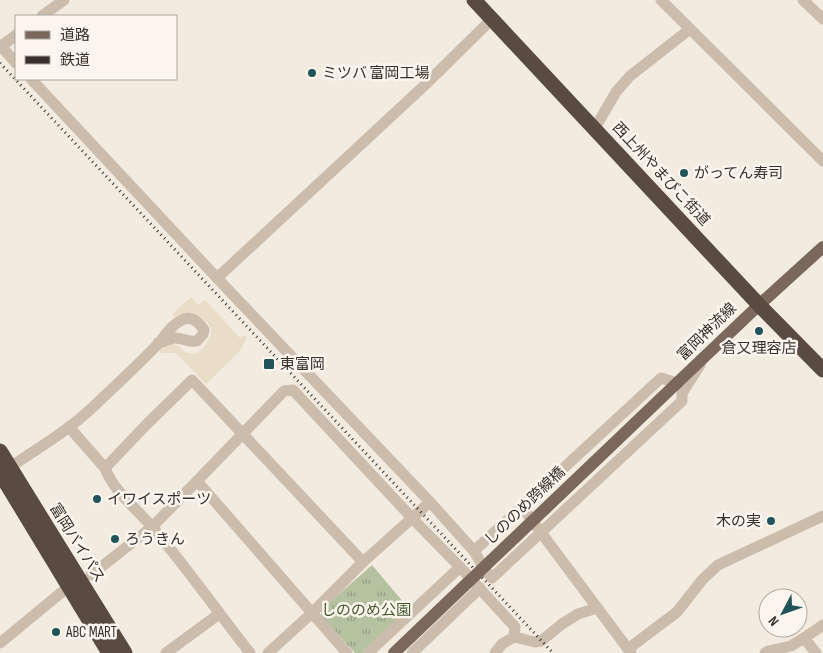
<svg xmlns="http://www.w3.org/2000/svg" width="823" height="653" font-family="'Sofia Sans Condensed','Noto Sans JP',sans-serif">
	<defs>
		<pattern id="park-tufts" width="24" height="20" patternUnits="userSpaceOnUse" patternTransform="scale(1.25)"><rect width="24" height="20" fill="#b4c2a0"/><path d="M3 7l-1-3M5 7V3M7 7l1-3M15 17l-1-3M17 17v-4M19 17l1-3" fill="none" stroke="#939e83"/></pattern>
	</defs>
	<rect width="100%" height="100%" fill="#f3ebe0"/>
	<path fill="url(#park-tufts)" d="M372,565L410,610L364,653H355L321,616L322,609Z"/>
	<path fill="#eaddc8" d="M191,297L198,305L205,300L240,338L244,335L247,337L240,351L206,384L176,353H161L158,349L164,345L173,344L178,346L185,352L194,354L201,350L206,344L211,335V328L206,321L200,317L176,318L172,314Z"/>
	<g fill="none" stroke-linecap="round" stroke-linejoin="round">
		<g stroke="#cbbcac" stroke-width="11">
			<path d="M661,0L823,161"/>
			<path d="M803,0L823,19"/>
			<path d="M42,16L64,0"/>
			<path d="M0,45L16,63"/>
			<path d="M0,47L16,35"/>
			<path d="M31,79L217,278L430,502L474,551L485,570L492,578L682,401V393L700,365"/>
			<path d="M595,128L616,92L630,76L690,29"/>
			<path d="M217,278L426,84L492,19"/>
			<path d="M69,427L105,468C114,492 137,509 153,528C187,568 217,611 250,653"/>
			<path d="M4,468L10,467C39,448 69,430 94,406C115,386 138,365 158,344C165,336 172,324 182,320C192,315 199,322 204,330L203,334L197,341C189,343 182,337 174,338C169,339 163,342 158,343"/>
			<path d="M105,468L147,424L192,380L363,562L312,613L268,653"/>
			<path d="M197,481L284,391L293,390L412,518L460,567L515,627L514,637"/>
			<path d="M522,507L631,653"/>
			<path d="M474,551L661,378L677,383"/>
			<path d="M363,562L430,502"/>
			<path d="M91,575L152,527L197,481L347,653"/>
			<path d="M804,638L823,625"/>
			<path d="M0,643L68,587"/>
			<path d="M628,649L677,612L702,580L718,565L823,516"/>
			<path d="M166,653L219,614"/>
			<path d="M368,653L460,567"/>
			<path d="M412,653L480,588"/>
			<path d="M495,653L502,644L514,637L535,642L541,641L562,624L578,614L597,608"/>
			<path d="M765,653L768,651L791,646L804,638L816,653"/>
		</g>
		<path stroke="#7a685c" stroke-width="12" d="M677,383L759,305L823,247"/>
		<g stroke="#5a4b42" stroke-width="15">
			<path d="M474,0L759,305L823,370"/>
			<path d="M0,451L125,653"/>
			<path d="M0,473L109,653"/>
		</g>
		<path stroke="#39302b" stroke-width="3" stroke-dasharray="1 4" stroke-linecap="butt" d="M0,63L553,653"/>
		<path stroke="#7a685c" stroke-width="12" d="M394,653L677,383"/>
	</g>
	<g fill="#21535a" stroke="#faf5ed" stroke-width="2">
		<circle cx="312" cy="73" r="5"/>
		<circle cx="684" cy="173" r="5"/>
		<circle cx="759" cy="331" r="5"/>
		<rect x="263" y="358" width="12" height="12" rx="2.5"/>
		<circle cx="97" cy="499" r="5"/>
		<circle cx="771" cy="521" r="5"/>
		<circle cx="115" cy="539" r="5"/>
		<circle cx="56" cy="632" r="5"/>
	</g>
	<g text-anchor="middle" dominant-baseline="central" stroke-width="5" stroke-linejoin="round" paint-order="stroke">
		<g font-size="15" fill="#39302b" stroke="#faf5ed" text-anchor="start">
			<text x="322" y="73">ミツバ 富岡工場</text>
			<text x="694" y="173">がってん寿司</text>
			<text x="759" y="348" text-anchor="middle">倉又理容店</text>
			<text x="280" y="364">東富岡</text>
			<text x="107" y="499">イワイスポーツ</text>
			<text x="761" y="521" text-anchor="end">木の実</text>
			<text x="125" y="539">ろうきん</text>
			<text x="66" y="632">ABC MART</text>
		</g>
		<g font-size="15" fill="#39302b" stroke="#faf5ed">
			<text transform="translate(661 174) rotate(47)">西上州やまびこ街道</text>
			<text transform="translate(707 332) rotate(-44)">富岡神流線</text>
			<text transform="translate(525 506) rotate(-44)">しののめ跨線橋</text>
			<text transform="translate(77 543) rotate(58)">富岡バイパス</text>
		</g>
		<g font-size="15" fill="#46572f" stroke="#faf5ed">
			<text x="366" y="610">しののめ公園</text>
		</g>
	</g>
	<rect x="15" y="15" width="162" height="65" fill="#faf5ed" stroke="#ada69f"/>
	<rect x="25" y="31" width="25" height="8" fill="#7a685c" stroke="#ada69f"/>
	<text x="60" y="40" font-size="15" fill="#39302b">道路</text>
	<rect x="25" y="56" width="25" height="8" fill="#39302b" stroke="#ada69f"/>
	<text x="60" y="65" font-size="15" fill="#39302b">鉄道</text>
	<g transform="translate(783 613) rotate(229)"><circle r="24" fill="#faf5ed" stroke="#ada69f"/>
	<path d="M0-4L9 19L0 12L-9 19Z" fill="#21535a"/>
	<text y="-8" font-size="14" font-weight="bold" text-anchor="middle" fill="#39302b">N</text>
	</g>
</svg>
